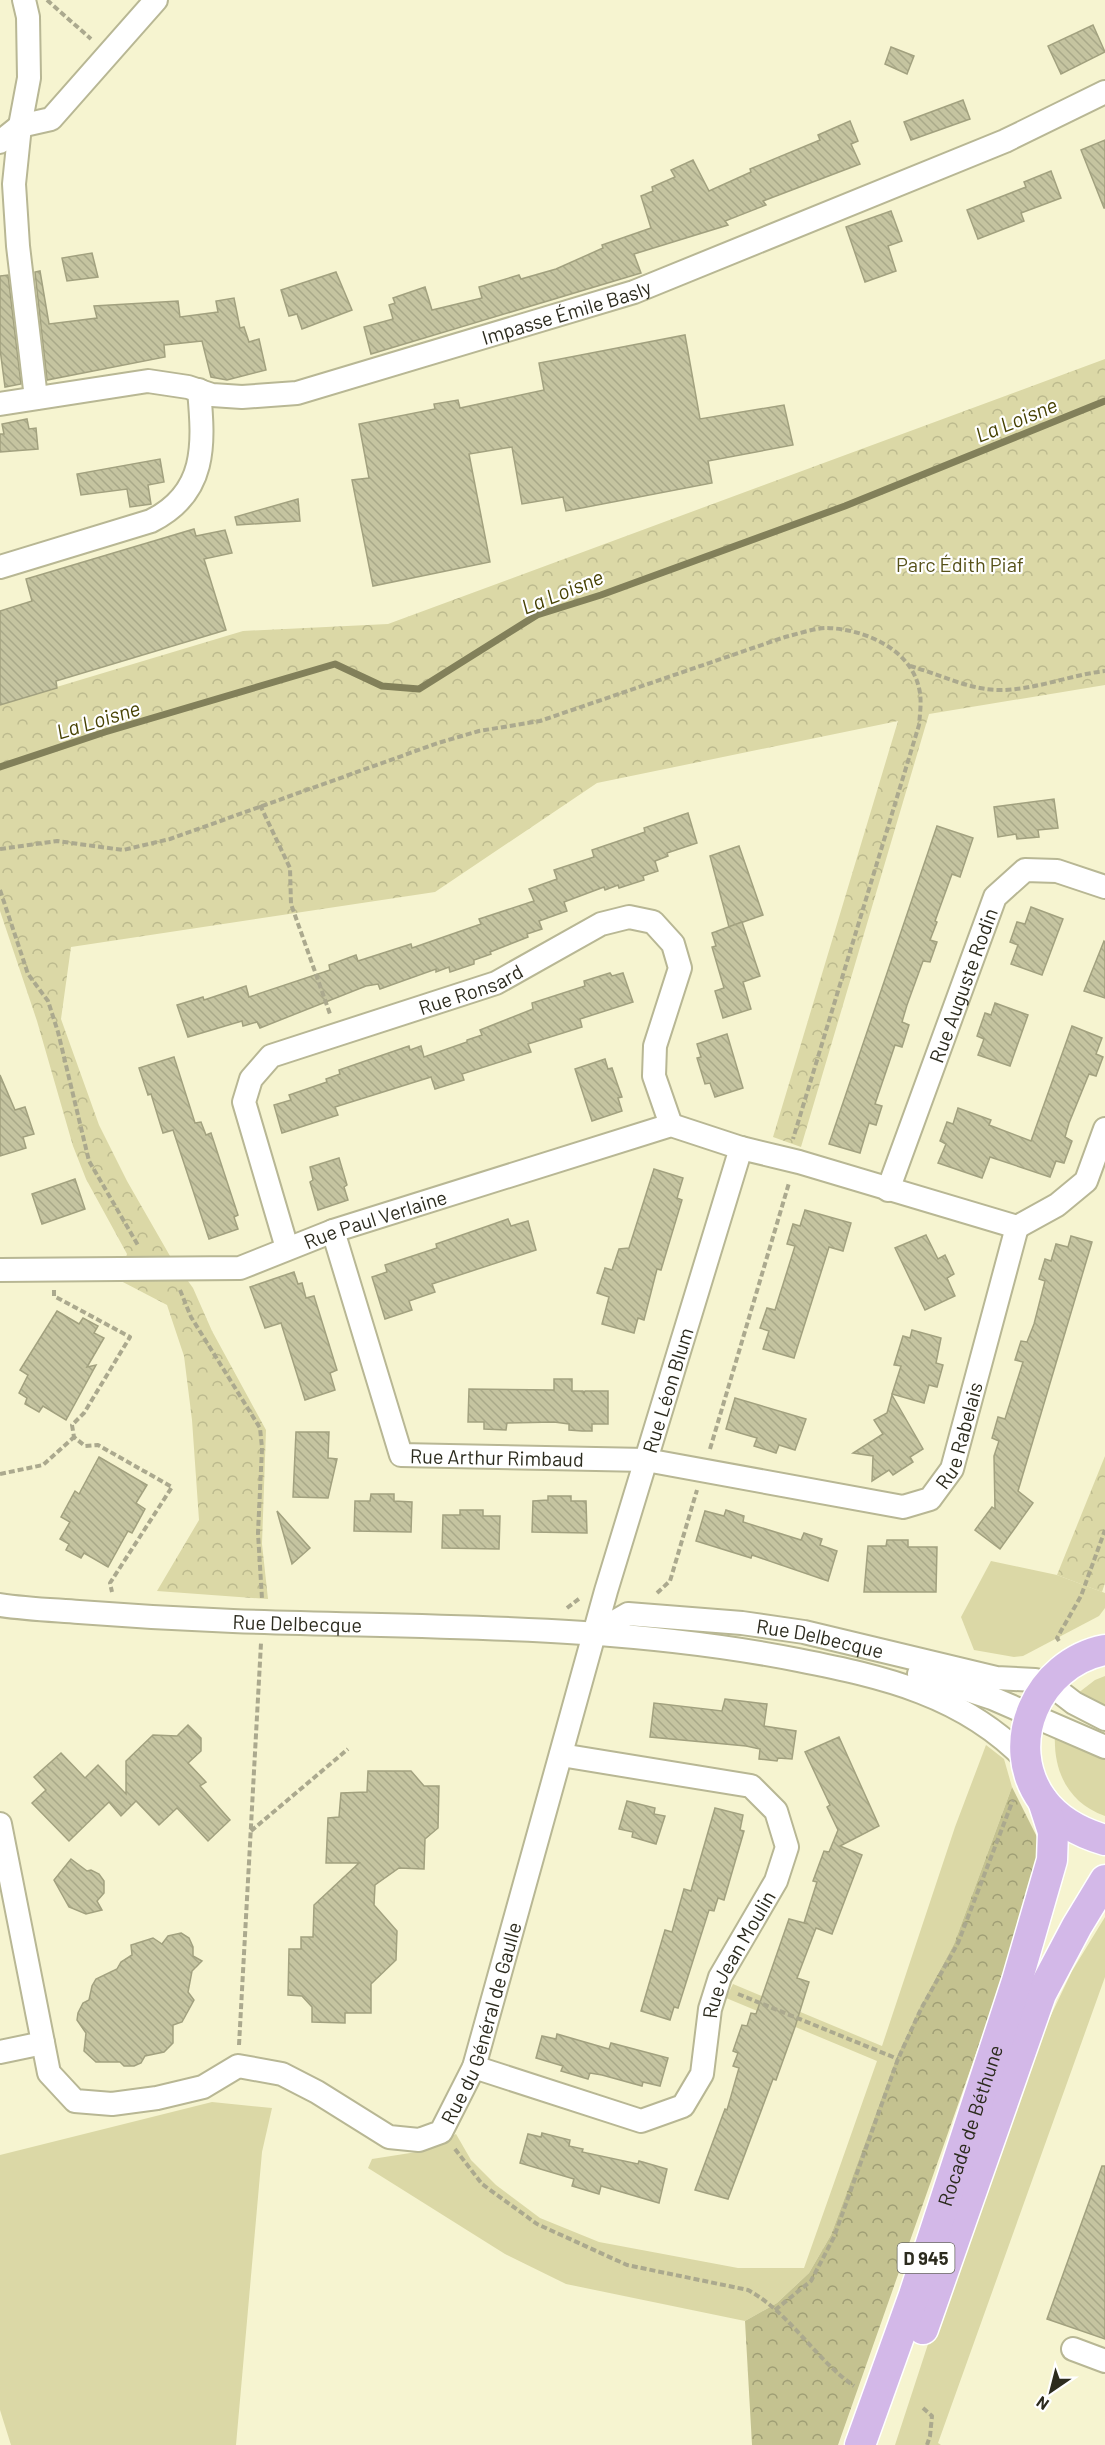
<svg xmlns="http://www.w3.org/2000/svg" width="1105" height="2445" font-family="Barlow,sans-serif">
	<defs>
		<pattern id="forest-crowns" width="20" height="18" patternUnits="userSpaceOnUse" patternTransform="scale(1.5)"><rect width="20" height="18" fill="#c4c290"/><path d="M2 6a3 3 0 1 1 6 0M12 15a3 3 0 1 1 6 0" fill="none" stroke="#9f9e75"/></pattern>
		<pattern id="park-crowns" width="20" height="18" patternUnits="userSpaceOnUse" patternTransform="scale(1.5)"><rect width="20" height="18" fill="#dbd8a6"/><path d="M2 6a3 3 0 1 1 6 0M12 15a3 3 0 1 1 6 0" fill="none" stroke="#bcba8e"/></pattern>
		<pattern id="building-back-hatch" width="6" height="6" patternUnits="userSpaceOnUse" patternTransform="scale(1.5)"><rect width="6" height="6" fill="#c5c4a0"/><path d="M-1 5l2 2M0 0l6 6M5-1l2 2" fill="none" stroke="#a9a989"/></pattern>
	</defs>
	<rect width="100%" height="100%" fill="#f6f4d0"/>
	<g fill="#dbd8a6">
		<path d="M991,1561L1057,1575L1105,1593V1608L1099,1616L1023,1656L1014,1657L974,1650L961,1617Z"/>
		<path d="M1105,1676V1711L1073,1697L1095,1680Z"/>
		<path d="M1055,1734L1105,1755V1816C1068,1803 1053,1771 1055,1734Z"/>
		<path d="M986,1745L1004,1759L1012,1787L954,1944L919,2009L897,2056L831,2235L809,2273L777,2303L745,2321L566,2284L505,2254L368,2168L372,2159L423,2151L456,2134L471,2160L496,2185L540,2218L599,2242L738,2268H804L877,2061L726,1998L733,1984L882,2046L955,1827Z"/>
		<path d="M1105,1917V1977L938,2443L941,2445H895L1002,2118L1072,1971Z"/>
		<path d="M212,2102L272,2108L262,2152L236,2445H11L0,2410V2155Z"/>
	</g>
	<path fill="url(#forest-crowns)" d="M1012,1787L1040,1843L1028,1906L838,2445H752L745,2321L777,2303L809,2273L831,2235L897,2056L919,2009L954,1944Z"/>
	<g fill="url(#park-crowns)">
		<path d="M1105,359V685L929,714L801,1147L773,1137L898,721L597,783L435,892L71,947L61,1019L99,1125L127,1181L170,1256L193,1288L212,1331L266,1430L262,1544L268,1599L157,1591L199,1520L192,1420L184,1356L167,1305L119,1280L127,1254L86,1179L73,1146L37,1021L0,911V704L243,631L388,624Z"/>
		<path d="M1105,1456V1583L1102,1592L1057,1575Z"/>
	</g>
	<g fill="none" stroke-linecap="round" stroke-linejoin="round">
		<path stroke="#82805a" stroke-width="7" d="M0,767L105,732L335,664L382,686L419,689L537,615L601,595L845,506L1105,401"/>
	</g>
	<g fill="url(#building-back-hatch)" stroke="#a2a17f" stroke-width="1.5">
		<path d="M1093,25L1105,52L1061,74L1048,46Z"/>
		<path d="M891,47L914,56L907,74L885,64Z"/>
		<path d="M963,100L970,119L911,140L904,122Z"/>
		<path d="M850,121L858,141L851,144L860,164L763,201L766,205L725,221L728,225L634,254L641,273L371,354L364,327L393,319L389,305L395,303L393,298L425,287L432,310L482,298L479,287L519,275L521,279L556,269L603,248L602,245L651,228L641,196L653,191L652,187L675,177L671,170L693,160L709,191L751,172L750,169L820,140L818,135Z"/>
		<path d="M1105,140V208H1104L1081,150Z"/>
		<path d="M1051,171L1061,198L1021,213L1024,221L978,239L967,210L1026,187L1024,182Z"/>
		<path d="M891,211L902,241L888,246L896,271L865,282L846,227Z"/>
		<path d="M92,253L98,277L67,281L62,258Z"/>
		<path d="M40,271L49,324L97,318L94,306L178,301L180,317L218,312L216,301L234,298L240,328L244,327L249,342L259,339L266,370L227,380L211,377L202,341L164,345L165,357L47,380L35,272Z"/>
		<path d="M336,272L352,310L302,329L297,314L289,316L281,290Z"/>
		<path d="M8,275L21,384L5,387L0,349V276Z"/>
		<path d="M685,335L700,419L784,405L793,445L708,461L712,483L566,511L563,497L522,504L512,447L469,454L490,562L373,586L352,480L369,478L359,424L435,409L434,404L458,400L460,408L544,390L539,363Z"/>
		<path d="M27,419L29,429L36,428L38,449L0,452V434H4L2,424Z"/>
		<path d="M160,459L164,482L148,485L151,504L130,507L127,489L81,495L77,474Z"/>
		<path d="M298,499L300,521L237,525L235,517Z"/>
		<path d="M194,529L196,536L225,530L232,553L204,559L226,630L56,681L57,688L0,705V611L32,601L26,579Z"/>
		<path d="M1054,799L1058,828L1038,830L1039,837L1017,839L1016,834L998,837L994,807Z"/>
		<path d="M688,813L697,843L667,853L668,856L655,861L658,871L643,876L644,880L619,888L618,885L605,890L604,887L564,902L567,911L539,921L542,929L527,934L528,937L490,952L491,954L474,960V964L450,972L449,967L436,972V969L380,989L378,984L366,986L260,1028L257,1022L243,1026L242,1021L188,1037L177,1005L203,997L204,1000L246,986L249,997L330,970L329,965L356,955L358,961L411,944L412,948L481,924L479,919L534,901L529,889L557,879L554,870L594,857L592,850L645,832L644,828Z"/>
		<path d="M937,826L973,838L960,877L952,874L935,921L937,922L930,940L937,942L930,962L923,961L907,1005L902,1022L909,1025L902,1047L895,1045L875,1104L882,1106L876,1125L869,1123L860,1153L829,1144Z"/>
		<path d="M739,846L763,915L729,927L710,856Z"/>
		<path d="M1031,907L1063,919L1042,975L1011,964L1018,945L1010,942L1017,922L1025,924Z"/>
		<path d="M742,922L760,976L743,982L751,1009L723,1018L715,991L724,988L712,947L716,946L712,933Z"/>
		<path d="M1104,941L1105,942V998L1084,991Z"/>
		<path d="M610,973L612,976L623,973L633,1002L580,1019L582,1027L528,1044L531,1052L462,1074L464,1080L435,1089L431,1077L335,1107L338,1115L282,1133L274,1105L291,1100L289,1095L327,1082L326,1079L340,1074L339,1070L409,1046L410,1050L421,1046L424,1057L467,1042V1040L482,1035L480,1030L533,1009L532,1003L585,986L584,981Z"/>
		<path d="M995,1003L1028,1015L1010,1066L978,1055L984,1039L977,1036L985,1013L991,1015Z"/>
		<path d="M1072,1026L1102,1038L1096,1054L1103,1057L1096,1076L1089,1074L1069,1123L1065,1137L1072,1141L1064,1163L1056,1161L1050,1177L990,1157L982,1178L938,1163L946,1144L940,1141L947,1122L953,1124L958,1108L991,1120L989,1125L1031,1141Z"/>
		<path d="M727,1034L743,1088L715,1097L710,1083L705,1084L697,1058L701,1057L697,1044Z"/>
		<path d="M174,1057L195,1123L201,1122L206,1135L211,1133L238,1215L234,1217L238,1229L209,1239L173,1130L163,1133L151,1094L148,1095L139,1068Z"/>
		<path d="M605,1059L608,1069L612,1068L617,1083L622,1097L618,1098L622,1111L592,1121L575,1069Z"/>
		<path d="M0,1075L15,1110L25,1107L34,1134L23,1137L26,1148L0,1156Z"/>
		<path d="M339,1158L347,1185L344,1187L348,1200L318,1210L310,1182L313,1180L310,1167Z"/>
		<path d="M654,1169L683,1178L677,1198L682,1200L661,1270L657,1269L644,1320L638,1318L634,1333L602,1324L609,1297L597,1293L605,1268L612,1270L619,1249L629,1248Z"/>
		<path d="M75,1179L85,1209L42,1224L32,1194Z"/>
		<path d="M805,1210L851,1223L843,1251L829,1247L794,1358L763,1349L769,1331L760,1328L767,1308L775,1310L795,1246L787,1244L793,1224L800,1226Z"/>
		<path d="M508,1219L511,1226L528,1221L536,1250L432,1284L435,1292L409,1301L412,1310L385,1319L372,1277L387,1272L385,1265L437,1248L436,1244Z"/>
		<path d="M926,1235L938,1259L945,1255L954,1274L947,1278L955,1296L925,1310L895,1248Z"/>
		<path d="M1071,1236L1092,1242L1018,1491L1033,1503L1000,1549L975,1530L992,1507L995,1509L994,1456L999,1441L992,1438L998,1417L1005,1419L1023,1362L1015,1360L1021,1341L1027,1342L1034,1324L1045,1281L1039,1279L1045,1259L1051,1261L1056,1244L1068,1247Z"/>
		<path d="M294,1272L298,1284L302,1283L306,1298L314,1296L337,1370L330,1373L335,1390L305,1400L281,1323L265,1328L250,1287Z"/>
		<path d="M57,1311L79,1324L83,1318L98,1326L94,1333L104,1338L87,1367L96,1365L66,1420L43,1406L39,1412L25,1404L27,1398L19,1393L28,1375L20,1370Z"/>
		<path d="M912,1330L941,1338L936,1363L943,1365L937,1387L929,1385L924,1403L892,1394L901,1366L894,1365L903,1336L910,1338Z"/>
		<path d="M554,1379H572V1391H583L584,1393L585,1391H608V1424H592V1431H582L569,1430V1424L554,1422L507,1423L506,1430L484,1429V1422H468L469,1389L554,1390Z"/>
		<path d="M892,1395L923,1449L910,1457L913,1462L893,1475L889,1470L872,1481L873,1456L853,1453L883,1434L874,1420L887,1413Z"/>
		<path d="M735,1398L806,1419L795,1450L779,1445L776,1453L754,1446L757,1438L726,1429Z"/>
		<path d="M296,1432H329L328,1458L337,1459L328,1498L293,1497Z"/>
		<path d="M99,1457L147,1485L136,1503L145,1509L132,1533L128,1531L108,1567L84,1553L81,1558L66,1550L69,1544L60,1539L70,1522L61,1517L75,1491L79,1494Z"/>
		<path d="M371,1494H394V1501L412,1502L411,1532L354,1531L355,1501H370Z"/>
		<path d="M548,1496H571V1501H586L587,1533L532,1532L533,1501L548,1500Z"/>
		<path d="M460,1510H483V1516H500L499,1549L442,1548L443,1515H460Z"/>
		<path d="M726,1510L744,1516L743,1522L801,1540L804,1533L822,1539L820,1545L837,1551L828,1581L752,1555L751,1558L696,1541L705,1511L724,1516Z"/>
		<path d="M277,1511L310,1548L292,1564Z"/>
		<path d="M887,1540H908V1547H937L936,1592H864L868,1546H886Z"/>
		<path d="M725,1699L767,1704L764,1726L796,1731L792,1759L778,1758L777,1761L759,1759L760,1749L746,1746L650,1737L654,1703L722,1711Z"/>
		<path d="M188,1725L201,1738V1751L188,1763L206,1782L200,1786L230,1820L208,1841L177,1808L159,1825L136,1801L121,1816L109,1802L69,1841L32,1803L46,1790L34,1777L61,1753L85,1778L98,1765L126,1794V1761L153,1735L177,1736Z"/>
		<path d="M839,1737L879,1826L840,1846L862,1855L832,1934L816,1928L797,1978L809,1982L795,2027L776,2080L773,2079L728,2199L695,2190L725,2109L727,2110L739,2068L733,2066L738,2053L733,2051L742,2025L747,2026L751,2013L756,2014L789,1919L808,1924L804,1923L817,1882L813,1881L824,1851L829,1852L838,1830L827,1807L830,1805L805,1752Z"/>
		<path d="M368,1771H411L424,1786H439L438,1828L425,1839L424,1869L399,1868L375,1885L374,1905L397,1931L396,1960L371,1984V2013H345V2023L312,2022V2007L302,1996L288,1995L289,1949H301V1937H313L314,1905L359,1863H326L328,1818L339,1817L341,1793L367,1792Z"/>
		<path d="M627,1801L655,1808L654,1814L665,1816L656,1844L632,1837L633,1832L619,1829Z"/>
		<path d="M715,1808L743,1815L740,1830L744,1831L724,1900L718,1898L714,1911L709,1910L678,2008L674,2007L670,2020L641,2011L665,1930L672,1932L684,1889L691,1891Z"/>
		<path d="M71,1859L87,1871L91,1870L99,1874L104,1881V1893L97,1901L102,1910L86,1914L69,1907L54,1880Z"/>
		<path d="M181,1933L189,1938L193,1947V1956L202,1961L192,1971L188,1992L194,2000L182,2022L173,2025V2043L164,2052L145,2056L141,2063L134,2066H124L120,2062H96L84,2051L86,2033L77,2020L78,2013L83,2003L89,2000L92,1986L96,1979L117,1969L121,1962L132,1955L131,1945L153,1938L162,1944L168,1936Z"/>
		<path d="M557,2034L609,2049L611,2043L668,2058L660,2086L643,2082L642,2086L602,2075L590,2073L588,2079L561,2071L563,2066L536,2058L542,2036L556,2039Z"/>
		<path d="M542,2133L570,2140L569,2146L583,2149L582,2152L638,2164L639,2161L667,2169L659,2203L601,2186L599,2194L572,2186L574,2179L520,2163L528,2134L541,2137Z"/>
		<path d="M1102,2166H1105V2339L1047,2319Z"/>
	</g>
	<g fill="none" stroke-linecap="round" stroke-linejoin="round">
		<defs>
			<g id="minor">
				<path d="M24,0L28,17L29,78L20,126L14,184L18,246L36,398"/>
				<path d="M0,142L20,126L51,119L156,0"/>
				<path id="s1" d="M0,404L148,381L188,387L212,395L242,397L297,393L634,292L1005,141L1105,92"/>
				<path d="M0,567L151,521C207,493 204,445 199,390"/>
				<path id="s2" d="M888,1190L995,897L1025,870L1057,871L1105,887"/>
				<path d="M1017,1227L1057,1205L1086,1181L1105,1129"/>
				<path id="s3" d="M333,1231L401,1455L646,1460L903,1507L930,1499L952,1469L1017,1227"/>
				<path id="s4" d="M287,1248L244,1102L251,1079L271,1056L496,983L601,924L629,917L653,922L673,944L680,968L655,1046L654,1076L671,1125"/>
				<path id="s5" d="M0,1270L240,1268L333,1231L671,1125L741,1148L799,1162L1017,1227"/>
				<path id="s6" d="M0,1605C26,1609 53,1610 79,1612C130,1616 181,1619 233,1621C421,1628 613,1623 798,1660C884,1677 964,1695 1027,1761"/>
				<path id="s7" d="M595,1633L628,1614L742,1623L804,1632L996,1678L1035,1680L1048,1683L1074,1703L1105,1719"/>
				<path d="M919,1674L992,1698L1105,1747"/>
				<path id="s8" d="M0,1824L49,2073L75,2101L112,2104L157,2098L203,2087L238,2066L282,2074L317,2092L389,2137L419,2140L441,2132L474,2067L606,1591L741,1148"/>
				<path d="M0,2052L43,2043"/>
				<path id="s9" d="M474,2067L641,2121L683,2106L702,2074L710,2009L720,1977L776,1881L787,1847L776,1811L751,1786L561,1755"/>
				<path d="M1073,2349L1105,2361"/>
			</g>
			<g id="major">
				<path d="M1105,1650C1038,1663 1001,1744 1043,1801C1059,1822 1081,1833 1105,1840"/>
				<path d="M923,2329L1041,1994L1077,1926L1105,1880"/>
				<path id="s10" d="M860,2445L914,2295L1017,1981L1052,1860L1053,1832L1043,1801"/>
			</g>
		</defs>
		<use href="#minor" stroke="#b8b794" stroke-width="26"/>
		<use href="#major" stroke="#fff" stroke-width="33"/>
		<g stroke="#aba98e" stroke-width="4" stroke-dasharray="6 3" stroke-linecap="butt">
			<path d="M47,0L91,39"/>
			<path d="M910,666C939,674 969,690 1000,690C1035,690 1070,675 1105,671"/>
			<path d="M260,805L290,868L291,904L330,1014"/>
			<path d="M0,849L57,841L123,850L170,839L438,743L479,731L540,721L785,637C798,634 814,628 827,628C863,629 910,648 919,688C922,700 920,713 919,725L793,1139"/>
			<path d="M0,890L28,974L48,1001L58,1032L89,1161L139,1247"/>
			<path d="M54,1290V1296L130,1337L84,1413L72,1425L74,1437L85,1446L98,1445L172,1487L110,1583L112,1592"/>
			<path d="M180,1290L191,1317L260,1428L262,1448L258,1533L262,1599"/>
			<path d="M710,1449L789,1183"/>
			<path d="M0,1474L43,1465L74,1437"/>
			<path d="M657,1593L670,1581L697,1490"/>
			<path d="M567,1608L580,1598"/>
			<path d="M1059,1641L1057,1638L1081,1596L1105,1530"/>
			<path d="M251,1831L348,1749"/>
			<path d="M738,1994L898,2059"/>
			<path d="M239,2045L261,1643"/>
			<path d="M455,2149L482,2184L537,2224L627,2265L748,2290C790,2313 815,2359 854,2386"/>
			<path d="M775,2310L811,2281L834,2237L898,2059L921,2009L958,1943L1013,1800"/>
			<path d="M923,2408L932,2416L930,2436L927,2445"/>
		</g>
		<use href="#minor" stroke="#fff" stroke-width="22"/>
		<use href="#major" stroke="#d3b8e8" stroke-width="30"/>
	</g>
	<g text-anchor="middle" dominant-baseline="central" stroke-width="4.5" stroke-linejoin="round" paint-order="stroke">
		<rect fill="#fff" stroke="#6b6b62" stroke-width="1.5" x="897.5" y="2243" width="57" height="30" rx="4.5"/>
		<g font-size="18" font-weight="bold" fill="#2c2b1e">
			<text x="926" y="2258">D 945</text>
		</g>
		<g font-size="20" fill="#2c2b1e" stroke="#fff">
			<text stroke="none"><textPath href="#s1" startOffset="582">Impasse Émile Basly</textPath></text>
			<text stroke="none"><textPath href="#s2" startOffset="218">Rue Auguste Rodin</textPath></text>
			<text stroke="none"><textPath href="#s4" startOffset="417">Rue Ronsard</textPath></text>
			<text stroke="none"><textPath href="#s5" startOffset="384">Rue Paul Verlaine</textPath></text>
			<text stroke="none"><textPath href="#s8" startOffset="1462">Rue Léon Blum</textPath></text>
			<text stroke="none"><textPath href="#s3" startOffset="840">Rue Rabelais</textPath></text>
			<text stroke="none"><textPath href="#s3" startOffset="330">Rue Arthur Rimbaud</textPath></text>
			<text stroke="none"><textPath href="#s6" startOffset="298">Rue Delbecque</textPath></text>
			<text stroke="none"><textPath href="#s7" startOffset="232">Rue Delbecque</textPath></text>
			<text stroke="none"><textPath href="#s9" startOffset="384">Rue Jean Moulin</textPath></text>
			<text stroke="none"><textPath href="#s8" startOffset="802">Rue du Général de Gaulle</textPath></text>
			<text stroke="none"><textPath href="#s10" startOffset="338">Rocade de Béthune</textPath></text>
		</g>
		<g font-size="20" fill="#565118" stroke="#fff">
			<text x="960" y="564">Parc Édith Piaf</text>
		</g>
		<g font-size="21" font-style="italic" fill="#474203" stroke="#fff">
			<text transform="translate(1016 419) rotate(-22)">La Loisne</text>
			<text transform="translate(562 591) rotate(-22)">La Loisne</text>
			<text transform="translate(98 719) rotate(-17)">La Loisne</text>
		</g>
	</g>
	<g transform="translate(1051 2391) rotate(215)" stroke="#ffffff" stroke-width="4.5" paint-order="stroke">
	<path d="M0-4.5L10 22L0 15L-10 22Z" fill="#2c2b1e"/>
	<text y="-9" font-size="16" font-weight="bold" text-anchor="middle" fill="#2c2b1e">N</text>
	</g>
</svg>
